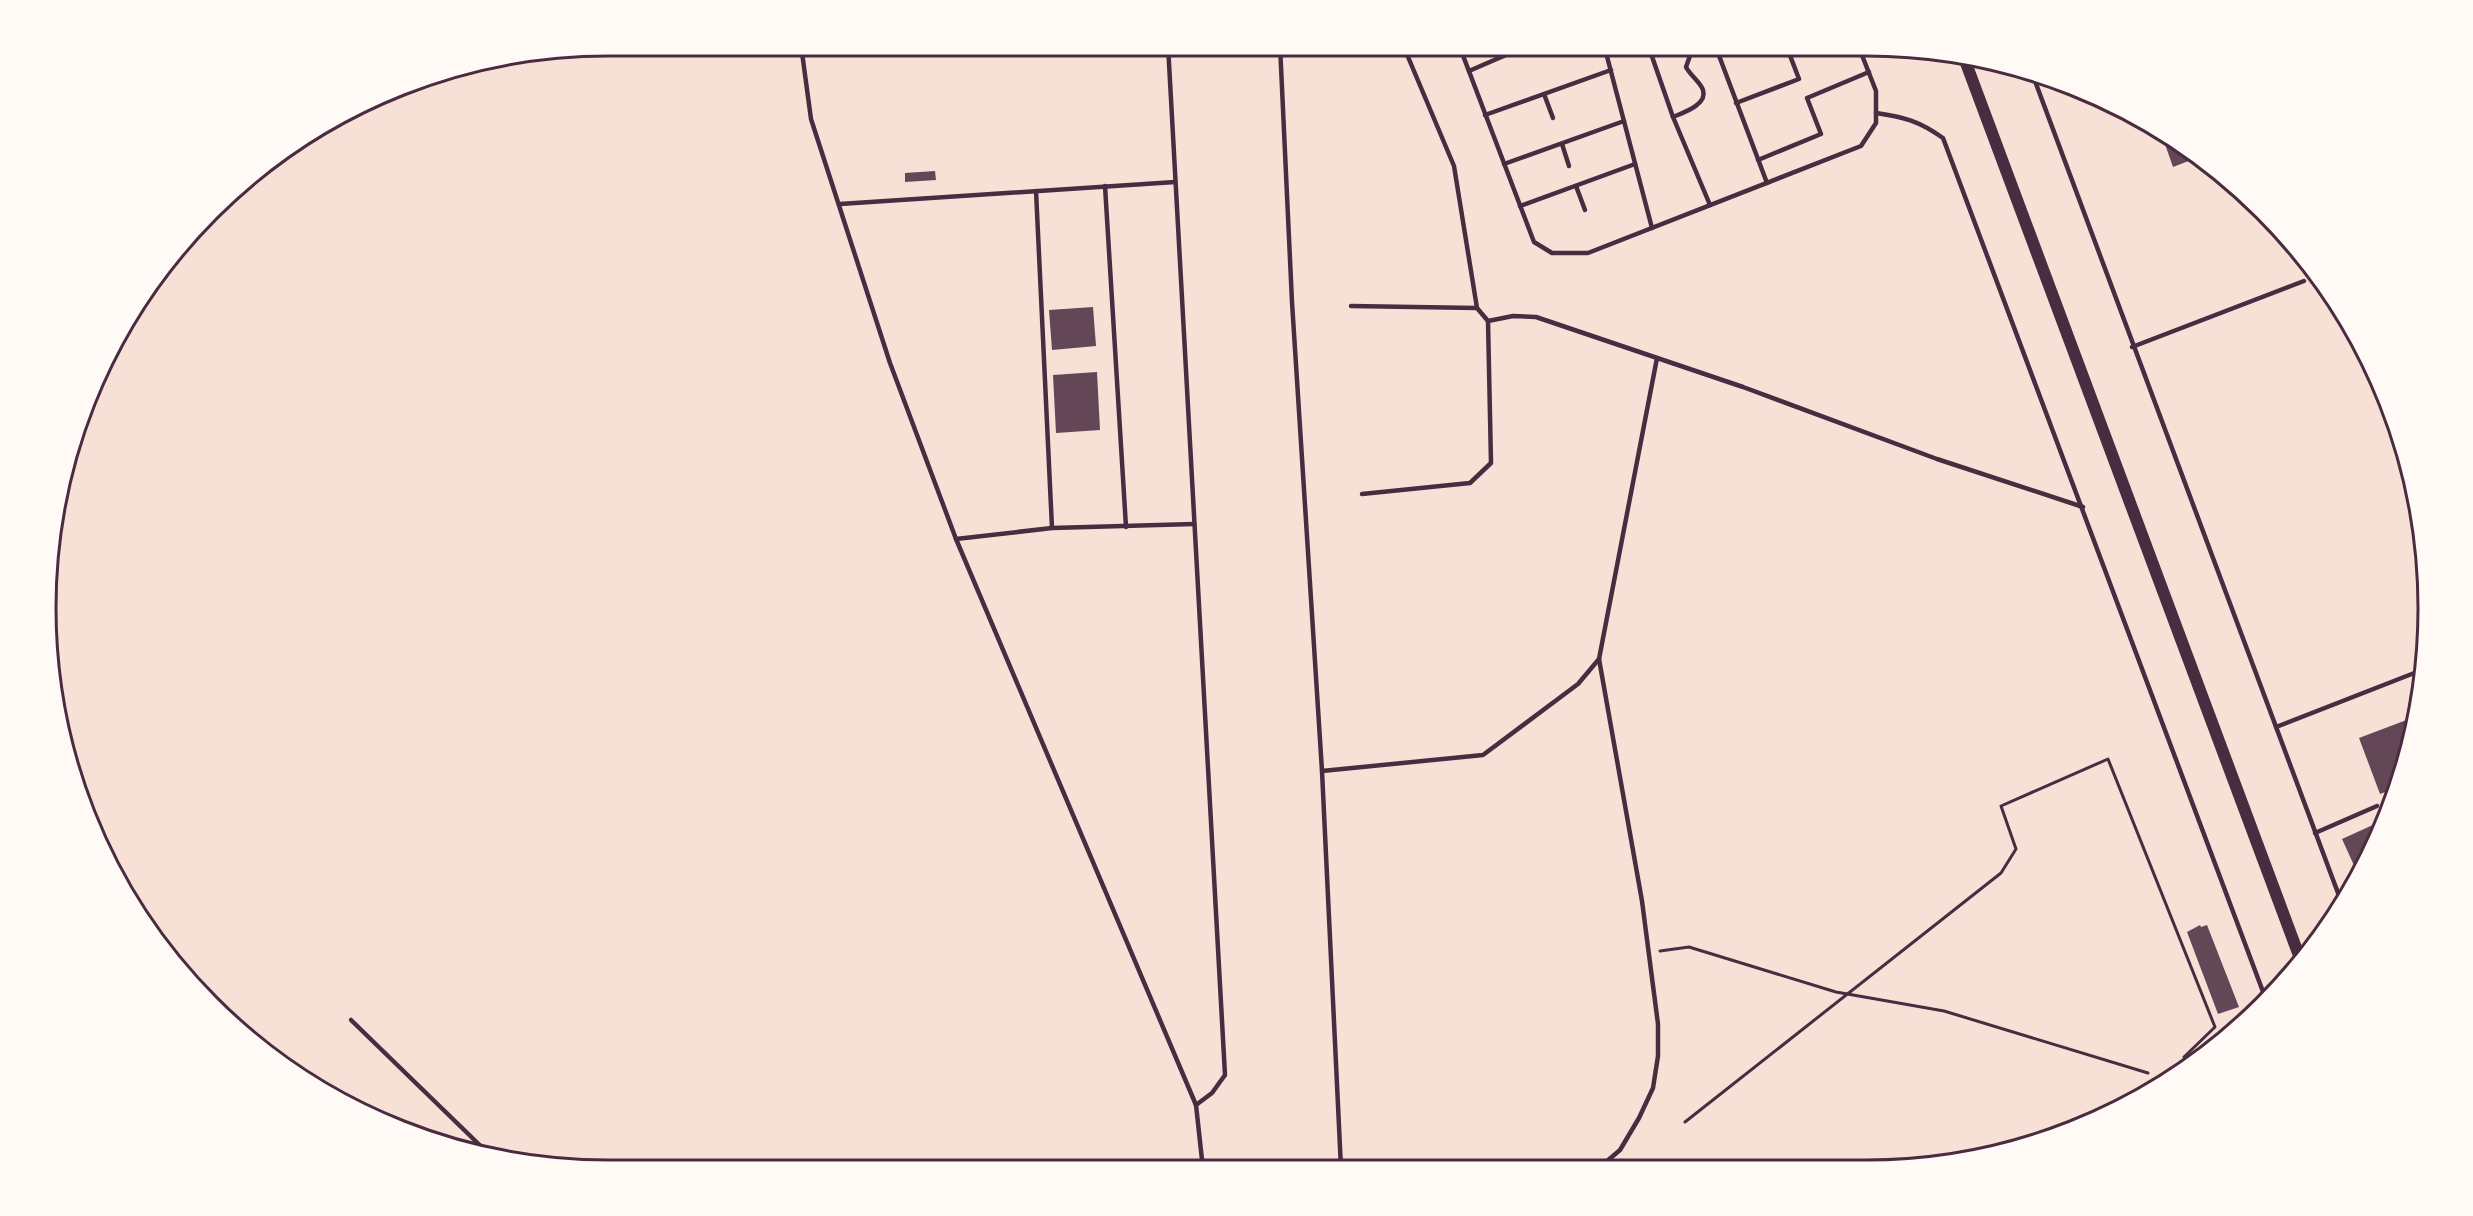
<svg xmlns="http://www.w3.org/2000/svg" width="2473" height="1216" font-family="'DM Sans',sans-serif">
	<rect width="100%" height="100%" fill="#f7e1d7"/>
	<g fill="#644757">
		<path d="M2160,130L2178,140L2199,157L2173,167Z"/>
		<path d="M935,171L936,180L905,182V173Z"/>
		<path d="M1093,307L1096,346L1052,350L1049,310Z"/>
		<path d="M1097,372L1100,430L1056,433L1053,375Z"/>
		<path d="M2417,716L2396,788L2380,794L2359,738Z"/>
		<path d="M2386,819L2385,824L2357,872L2342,839Z"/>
		<path d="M2200,925L2201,927L2207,925L2239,1007L2218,1014L2187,932Z"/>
	</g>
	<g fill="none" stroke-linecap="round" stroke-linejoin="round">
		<g stroke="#4a2c40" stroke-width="3">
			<path d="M1660,951L1689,947L1836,992L1944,1011L2148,1073"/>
			<path d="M1685,1122L2001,873L2016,849L2001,806L2108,759L2215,1027L2184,1057"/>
		</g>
		<g stroke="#4a2c40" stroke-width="4.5">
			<path d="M801,45L811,119L890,363L956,539L1196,1105L1203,1169"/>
			<path d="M1168,45L1225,1075L1212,1093L1196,1105"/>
			<path d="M1280,45L1292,302L1322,771L1341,1168"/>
			<path d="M1403,45L1454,166L1477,308L1488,321L1513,316L1536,317L1743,387L1937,459L2083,507"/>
			<path d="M1459,45L1534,242L1552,253H1588L1861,146L1876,123V91L1858,45"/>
			<path d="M1604,45L1652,228"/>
			<path d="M1648,45L1673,117L1710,205"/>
			<path d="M1715,45L1767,183"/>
			<path d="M1469,71L1529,45"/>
			<path d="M2032,73L2341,901"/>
			<path d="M1544,94L1553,118"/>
			<path d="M1736,103L1799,79L1786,45"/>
			<path d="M1876,113C1904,117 1919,121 1943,138L2265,997"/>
			<path d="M1485,115L1611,70"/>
			<path d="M1673,117C1682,113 1708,105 1703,90C1701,83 1690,75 1686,67L1691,53L1700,45"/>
			<path d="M1562,144L1569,166"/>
			<path d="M1758,160L1821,134L1807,98L1869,72"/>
			<path d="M1504,164L1624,121"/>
			<path d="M1105,186L1126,527"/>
			<path d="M1576,186L1585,210"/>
			<path d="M1036,191L1052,528"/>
			<path d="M840,204L1175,182"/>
			<path d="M1520,206L1635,164"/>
			<path d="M1351,306L1477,308"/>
			<path d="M2132,347L2304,281"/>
			<path d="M1362,494L1470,483L1491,463L1488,321"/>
			<path d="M956,539L1052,528L1194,524"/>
			<path d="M2276,727L2422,670"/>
			<path d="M1322,771L1483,755L1578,684L1599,659"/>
			<path d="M2315,833L2377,806"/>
			<path d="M351,1020L494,1159"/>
			<path d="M2036,1140L2183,1069"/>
			<path d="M1600,1167L1620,1150L1639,1118L1653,1088L1658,1056V1024L1642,901L1599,659L1657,358"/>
		</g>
		<path stroke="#4a2c40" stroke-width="12" d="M1963,55L2301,961"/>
	</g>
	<path d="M0 0H2473V1216H0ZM608 56H1866A552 552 0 0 1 2418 608V608A552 552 0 0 1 1866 1160H608A552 552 0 0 1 56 608V608A552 552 0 0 1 608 56Z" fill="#fffaf5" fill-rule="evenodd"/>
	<path fill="none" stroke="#4a2c40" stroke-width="3" d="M608 56H1866A552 552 0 0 1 2418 608V608A552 552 0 0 1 1866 1160H608A552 552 0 0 1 56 608V608A552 552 0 0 1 608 56Z"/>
</svg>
